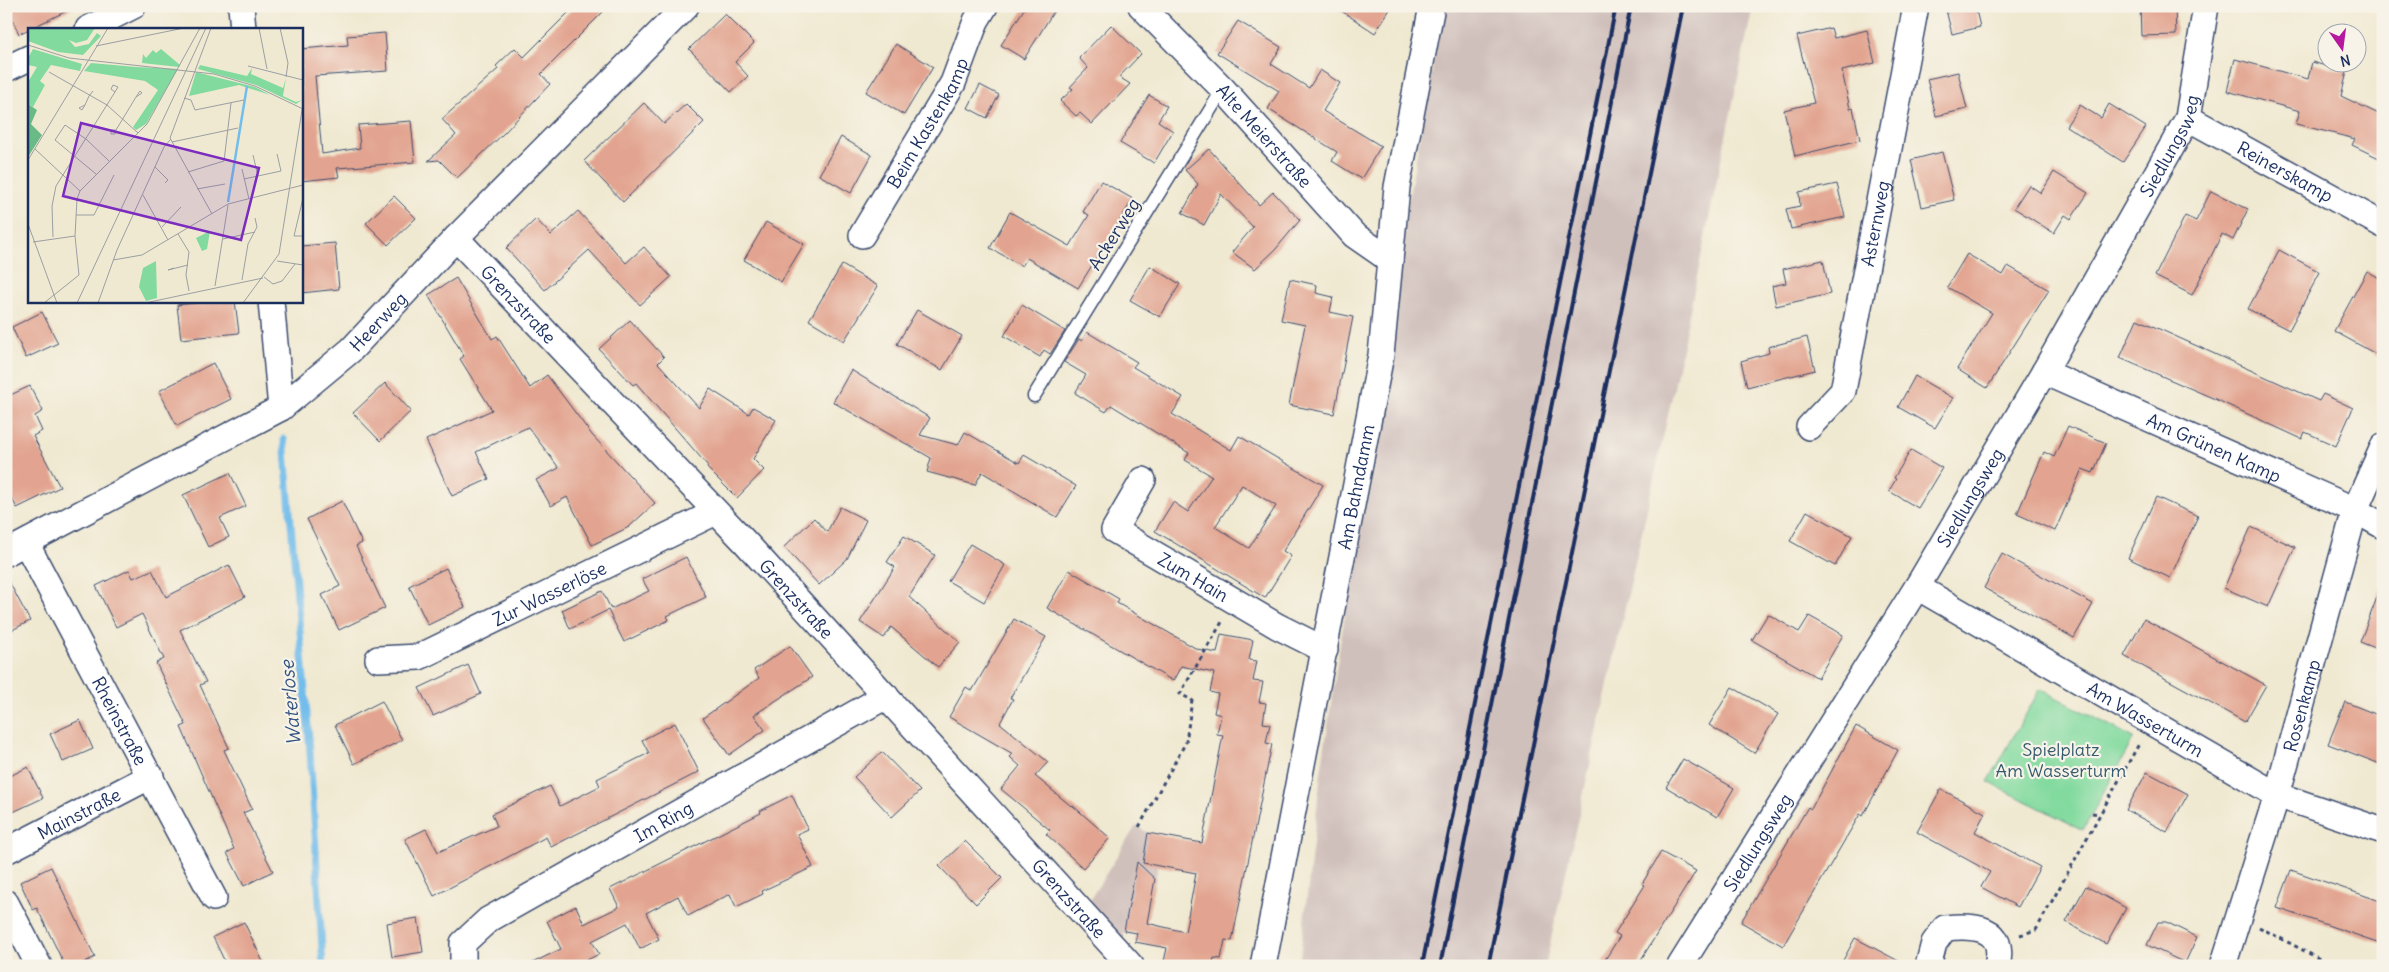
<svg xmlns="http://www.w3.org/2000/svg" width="2389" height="972" font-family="Delius,sans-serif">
	<rect width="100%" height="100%" fill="#f7f3e8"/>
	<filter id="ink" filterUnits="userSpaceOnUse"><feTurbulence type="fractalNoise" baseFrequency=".02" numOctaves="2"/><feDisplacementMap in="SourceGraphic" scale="10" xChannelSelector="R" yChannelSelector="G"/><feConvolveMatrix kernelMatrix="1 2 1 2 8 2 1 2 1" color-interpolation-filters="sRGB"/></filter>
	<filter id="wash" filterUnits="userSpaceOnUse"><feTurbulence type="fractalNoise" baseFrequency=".0096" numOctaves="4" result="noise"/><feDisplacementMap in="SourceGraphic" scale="20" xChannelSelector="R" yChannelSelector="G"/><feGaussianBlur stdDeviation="1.12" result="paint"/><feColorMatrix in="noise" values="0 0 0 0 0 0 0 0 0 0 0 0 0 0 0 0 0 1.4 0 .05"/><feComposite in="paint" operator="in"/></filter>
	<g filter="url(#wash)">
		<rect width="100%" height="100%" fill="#f0e9d1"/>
		<g fill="#d0c0bc">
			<path d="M1444,6H1753L1672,397L1545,966H1299L1321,773L1339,650L1369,475L1403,229Z"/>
			<path d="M1136,826L1148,833L1158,866L1145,934H1147L1146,944L1135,942L1136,933L1124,931L1123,946L1086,906Z"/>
		</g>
		<path fill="#82da9f" stroke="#4e847e" d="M2040,689L2134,738L2083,830L1988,782Z"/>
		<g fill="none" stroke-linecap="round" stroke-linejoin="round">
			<path stroke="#72bdeb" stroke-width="7" d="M284,439L310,751L323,966"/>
		</g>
		<g id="blocks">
			<g fill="#e2a490" fill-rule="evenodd">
				<path d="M6,6H77L19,34Z"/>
				<path d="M575,6H609L541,74L550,84L504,133L457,178L439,160L428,161L456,135L442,119L498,69L496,66L515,48L524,57Z"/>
				<path d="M1026,6H1057L1024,59L1001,45Z"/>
				<path d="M1334,6H1392L1375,33Z"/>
				<path d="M1945,6H1975L1980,27L1952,34Z"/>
				<path d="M2140,6H2175L2176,35L2141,36Z"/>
				<path d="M725,14L754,43L735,62L748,76L731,92L689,49Z"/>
				<path d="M1238,21L1281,47L1271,64L1309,88L1320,70L1340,83L1323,111L1381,146L1361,179L1332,161L1337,152L1268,109L1279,91L1217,53Z"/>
				<path d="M1111,25L1141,54L1119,77L1130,84L1092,124L1080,113L1076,116L1060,101L1073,89L1070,87L1088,68L1079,58Z"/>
				<path d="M1831,28L1834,38L1867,30L1875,63L1842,71L1850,109L1853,108L1860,140L1795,156L1784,110L1814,103L1797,36Z"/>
				<path d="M385,33L388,71L315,76L322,154L360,148L358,125L411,121L415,162L337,168L339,177L301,181V49L348,45L347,36Z"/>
				<path d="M896,44L933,67L904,115L866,92Z"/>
				<path d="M2235,59L2308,79L2312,62L2347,72L2341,96L2383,116V160L2352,145L2355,139L2296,124L2300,111L2227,91Z"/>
				<path d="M1958,72L1967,109L1936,116L1927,79Z"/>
				<path d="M980,85L999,95L987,118L968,108Z"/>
				<path d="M1149,95L1167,106L1158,121L1173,131L1154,163L1120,143Z"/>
				<path d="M644,103L664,124L686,104L704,122L623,202L584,161Z"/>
				<path d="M2109,104L2146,127L2123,162L2066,126L2080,105L2101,118Z"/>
				<path d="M841,137L872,155L851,193L819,175Z"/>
				<path d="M1209,149L1259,205L1273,192L1300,220L1275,250L1255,269L1232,252L1253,227L1221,194L1204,225L1182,213L1198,184L1185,170Z"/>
				<path d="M1942,152L1954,200L1922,207L1911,160Z"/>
				<path d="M2054,172L2088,193L2071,219L2065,215L2054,233L2014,208L2029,185L2041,193Z"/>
				<path d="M1101,181L1133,199L1078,288L1027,258L1022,266L990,248L1010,212L1070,246L1089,215L1083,212Z"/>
				<path d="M1837,184L1845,217L1791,229L1786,209L1800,206L1799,192Z"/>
				<path d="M2211,191L2248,209L2233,240L2222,234L2192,295L2155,276L2185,216L2196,221Z"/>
				<path d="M394,196L416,218L388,245L366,223Z"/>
				<path d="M578,211L626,263L644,247L671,277L640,305L589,250L545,290L506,248L536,219L551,235Z"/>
				<path d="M766,222L804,244L781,282L744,260Z"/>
				<path d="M335,243L339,289L301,293V246Z"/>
				<path d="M2279,250L2320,272L2289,330L2248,309Z"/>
				<path d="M1967,254L2003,275L2008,266L2049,290L1987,388L1957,369L1992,313L1947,287Z"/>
				<path d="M1823,260L1830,294L1776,306L1772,286L1786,283L1783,269Z"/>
				<path d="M842,265L878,286L844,341L809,320Z"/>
				<path d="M1150,266L1180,284L1160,317L1130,300Z"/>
				<path d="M2367,271L2383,280V358L2334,331Z"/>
				<path d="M456,278L492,339L497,336L530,388L547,375L592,435L655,503L629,527L592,545L567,497L551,506L536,480L559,468L528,427L476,452L489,479L452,496L426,440L492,410L460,359L464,356L428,295Z"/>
				<path d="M1290,279L1317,285L1316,293L1333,297L1330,312L1353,317L1334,414L1289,405L1305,325L1281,320Z"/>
				<path d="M212,301H235L239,333L181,339L177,305Z"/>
				<path d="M1022,305L1065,331L1050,354L1044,350L1040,357L1004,336Z"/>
				<path d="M917,310L962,336L942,370L897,344Z"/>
				<path d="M42,312L58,343L26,358L12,327Z"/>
				<path d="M2137,319L2319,401L2323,394L2353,408L2336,446L2305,432L2302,439L2215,399L2120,358Z"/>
				<path d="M630,320L664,357L658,363L699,408L710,389L749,414L753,407L776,420L753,459L764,470L737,498L707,468L708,466L636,383L633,385L599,349Z"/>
				<path d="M1087,332L1137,362L1133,367L1183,397L1172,414L1231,450L1239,436L1323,485L1283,551L1291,556L1265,598L1155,531L1173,502L1188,512L1212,476L1185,460L1189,453L1111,405L1106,412L1075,393L1086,375L1064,362L1079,339L1082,341ZM1242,485L1276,506L1249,548L1215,527Z"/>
				<path d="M1807,337L1815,370L1747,387L1741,361L1769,353L1768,347Z"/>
				<path d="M213,363L231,399L177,426L159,391Z"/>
				<path d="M851,370L930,418L920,435L958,445L965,432L1019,463L1024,455L1076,486L1057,517L982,472L975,485L927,472L931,458L833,402Z"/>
				<path d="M1915,376L1953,398L1935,428L1898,407Z"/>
				<path d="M385,383L411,411L380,441L353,413Z"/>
				<path d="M30,386L43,411L35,416L42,431L33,436L60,487L17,508L6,488V397Z"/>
				<path d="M2068,426L2106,443L2093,473L2082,469L2055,531L2017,514L2044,452L2054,457Z"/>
				<path d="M1911,450L1942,468L1918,508L1889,491L1896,479L1894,478Z"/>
				<path d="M230,473L246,506L220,518L229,537L208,547L183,495Z"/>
				<path d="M2156,497L2198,516L2170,578L2128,558Z"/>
				<path d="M342,501L362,543L356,546L385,608L339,630L322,595L340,586L307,519Z"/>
				<path d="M840,507L866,520L847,559L819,585L784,547L814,518L827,532Z"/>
				<path d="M1807,511L1852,536L1835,566L1790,541Z"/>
				<path d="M2251,527L2295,547L2268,607L2224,588Z"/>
				<path d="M904,536L935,555L909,597L960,642L938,667L891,627L884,638L860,622L895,567L887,562Z"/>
				<path d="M970,544L1005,565L984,602L948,581Z"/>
				<path d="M2002,554L2093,604L2074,638L1984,588Z"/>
				<path d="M686,557L706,597L667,616L669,620L624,642L608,610L570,629L562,610L602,591L611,609L649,591L642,579Z"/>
				<path d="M229,565L245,597L180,630L206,682L200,685L229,748L224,750L252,809L243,813L273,871L244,886L227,853L234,849L181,727L186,725L156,663L164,659L142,614L116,627L96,586L129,570L133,578L152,570L166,597Z"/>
				<path d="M446,568L465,607L428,625L409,586Z"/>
				<path d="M1069,570L1119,599L1117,603L1197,649L1217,653L1221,634L1253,640L1249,660L1257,661L1253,681L1263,682L1259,702L1266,703L1263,723L1270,724L1266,743L1272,744L1232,941L1225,940L1221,959L1214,958L1212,966H1163L1167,948L1135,942L1137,933L1124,931L1137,862L1155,879L1147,923L1185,932L1196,873L1143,863L1148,833L1202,843L1223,735L1217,734L1221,715L1214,713L1218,694L1210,692L1214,673L1181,666L1173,681L1047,608Z"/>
				<path d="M6,576L30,621L6,633Z"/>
				<path d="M2381,587H2383V651L2360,642Z"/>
				<path d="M1768,614L1799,632L1809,616L1843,635L1818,678L1752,640Z"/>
				<path d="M1014,619L1046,637L1010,698L1013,699L1000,723L1048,762L1035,776L1071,806L1072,805L1110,838L1083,868L1046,834L1050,830L1001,789L1020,766L1010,757L1013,754L949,717L966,687L972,691Z"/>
				<path d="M2144,619L2266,685L2245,722L2124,656Z"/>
				<path d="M790,646L812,677L754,715L765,730L729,755L703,718L759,678L754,670Z"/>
				<path d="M468,665L481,694L433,716L419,688Z"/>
				<path d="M1732,687L1778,714L1754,753L1709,725Z"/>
				<path d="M382,701L402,740L354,764L335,725Z"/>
				<path d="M2345,702L2383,717V765L2328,744Z"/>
				<path d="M80,720L93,749L63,762L50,734Z"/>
				<path d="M675,723L699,772L551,847L546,837L434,896L405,839L426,829L438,852L497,826L492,814L550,786L560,806L600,786L597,779L649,753L642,740Z"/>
				<path d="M1856,726L1898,750L1863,816L1860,814L1783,946L1741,922L1808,807L1811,809Z"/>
				<path d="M882,752L920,791L892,817L854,777Z"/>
				<path d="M1683,759L1734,788L1717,817L1666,787Z"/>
				<path d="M28,767L43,798L11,813L6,802V778Z"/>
				<path d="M2147,772L2188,794L2167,832L2126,810Z"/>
				<path d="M1941,789L1985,813L1975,832L2040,867L2018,907L1981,887L1990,872L1917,832Z"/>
				<path d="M792,795L808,829L797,834L813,867L762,891L763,894L736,907L730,894L688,916L678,896L646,913L659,939L640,949L627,923L592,941L599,954L575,966H526L561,949L547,921L576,906L584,924L619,907L610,889L761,813L760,811Z"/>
				<path d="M965,841L1002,878L976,904L939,866Z"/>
				<path d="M1661,852L1696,871L1637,966H1601L1620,936L1615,933L1645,885L1642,884Z"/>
				<path d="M51,867L95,957L77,966H65L37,908L33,910L20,882Z"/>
				<path d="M2291,870L2383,902V944L2277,908Z"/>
				<path d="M2086,886L2126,908L2106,944L2066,922Z"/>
				<path d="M418,918L423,952L392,957L387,923Z"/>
				<path d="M244,922L265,966H227L213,937Z"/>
				<path d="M2158,922H2166L2197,937L2185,963L2147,945Z"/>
				<path d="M1855,938L1908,966H1840Z"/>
			</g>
		</g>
	</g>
	<g filter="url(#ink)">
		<use href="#blocks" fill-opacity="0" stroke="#3b4b6f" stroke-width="1"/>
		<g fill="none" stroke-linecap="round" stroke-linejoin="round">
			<defs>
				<path id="service" d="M1034,396L1223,89"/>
				<g id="minor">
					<path d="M241,6L243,29"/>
					<path id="s1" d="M1141,6L1223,89L1354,235L1390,260"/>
					<path d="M88,29L133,6"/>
					<path d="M6,69L29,58"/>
					<path id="s2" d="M2188,118L2383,225"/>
					<path id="s3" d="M862,235L953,83L976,21L985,6"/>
					<path id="s4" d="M456,238L746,543L1131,966"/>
					<path d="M271,301L281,408"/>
					<path id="s5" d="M2044,372L2355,510L2383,526"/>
					<path id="s6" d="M1809,427L1843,391L1916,6"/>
					<path id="s7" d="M1143,480L1114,530L1277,626L1325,650"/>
					<path id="s8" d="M26,543L214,898"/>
					<path id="s9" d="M6,553L281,408L351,350L456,238L686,6"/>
					<path id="s10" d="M1917,587L2277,795L2383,831"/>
					<path id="s11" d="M378,659L419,657L716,512"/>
					<path id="s12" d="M6,851L151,776"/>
					<path d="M6,903L39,966"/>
					<path id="s13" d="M463,966V943L488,920L886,696"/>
					<path id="s14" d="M1263,966L1381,355L1397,187L1432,6"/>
					<path id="s15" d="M1680,966L1917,587L2044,372L2188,118L2206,6"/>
					<path d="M1928,966L1934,943L1945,928C1973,925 2007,926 1997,966"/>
					<path id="s16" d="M2223,966L2277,795L2355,510L2383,447"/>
				</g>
			</defs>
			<use href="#service" stroke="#3b4b6f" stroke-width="15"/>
			<use href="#minor" stroke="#3b4b6f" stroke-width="28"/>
			<g stroke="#3b4b6f" stroke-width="3" stroke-dasharray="4 4" stroke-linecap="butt">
				<path d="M2092,813L2100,814"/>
				<path d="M1139,827L1186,742L1192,700L1180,694L1222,622"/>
				<path d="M2259,927L2333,966"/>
				<path d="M2020,935L2036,930L2140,742"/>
			</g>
			<use href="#service" stroke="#fff" stroke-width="12"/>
			<use href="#minor" stroke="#fff" stroke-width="25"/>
			<g stroke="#1b2f5e" stroke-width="4">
				<path d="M1422,966L1616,6"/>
				<path d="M1440,966L1631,6"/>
				<path d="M1488,966L1683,6"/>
			</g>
		</g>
	</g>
	<g text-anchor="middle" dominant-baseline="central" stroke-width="4.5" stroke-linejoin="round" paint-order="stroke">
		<g font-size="18" fill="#1b2f5e" stroke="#f7f3e8">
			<text stroke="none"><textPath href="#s3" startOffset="130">Beim Kastenkamp</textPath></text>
			<text stroke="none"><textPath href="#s1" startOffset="179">Alte Meierstraße</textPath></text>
			<text stroke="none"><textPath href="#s15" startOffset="956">Siedlungsweg</textPath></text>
			<text stroke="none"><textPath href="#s2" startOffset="111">Reinerskamp</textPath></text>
			<text stroke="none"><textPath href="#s6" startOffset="220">Asternweg</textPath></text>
			<text transform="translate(1114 234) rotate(-58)">Ackerweg</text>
			<text stroke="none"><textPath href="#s4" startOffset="91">Grenzstraße</textPath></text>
			<text stroke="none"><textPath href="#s9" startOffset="441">Heerweg</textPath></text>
			<text stroke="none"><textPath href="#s5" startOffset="186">Am Grünen Kamp</textPath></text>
			<text stroke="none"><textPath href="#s14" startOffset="488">Am Bahndamm</textPath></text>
			<text stroke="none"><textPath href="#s15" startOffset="551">Siedlungsweg</textPath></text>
			<text stroke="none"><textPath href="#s7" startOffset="150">Zum Hain</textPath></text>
			<text stroke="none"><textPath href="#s11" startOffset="186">Zur Wasserlöse</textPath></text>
			<text stroke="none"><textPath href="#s4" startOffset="496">Grenzstraße</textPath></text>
			<text stroke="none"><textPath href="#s16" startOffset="272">Rosenkamp</textPath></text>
			<text stroke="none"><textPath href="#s10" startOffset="264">Am Wasserturm</textPath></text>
			<text stroke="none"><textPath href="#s8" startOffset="201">Rheinstraße</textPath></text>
			<text stroke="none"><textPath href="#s12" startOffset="82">Mainstraße</textPath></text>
			<text stroke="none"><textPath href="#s13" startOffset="258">Im Ring</textPath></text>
			<text stroke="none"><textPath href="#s15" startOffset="146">Siedlungsweg</textPath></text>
			<text stroke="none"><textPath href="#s4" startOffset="901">Grenzstraße</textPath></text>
		</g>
		<g font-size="18" fill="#355a6e" stroke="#f7f3e8">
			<text x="2061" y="749">Spielplatz<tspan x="2061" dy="21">Am Wasserturm</tspan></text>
		</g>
		<g font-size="19" font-style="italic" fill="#315281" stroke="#f7f3e8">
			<text transform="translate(290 703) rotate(-95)">Waterlose</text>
		</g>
	</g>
	<g transform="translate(28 28)">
		<rect width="275" height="275" fill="#f0e9d1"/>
		<path d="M0,0H67L59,12L48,15L41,12L47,19L61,16L69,5L73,8L55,27L30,24L0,13ZM5,21L54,36L52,43L23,37L12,53L17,57L5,79L0,76V54L9,39L0,37V30ZM133,21L152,37L151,39L114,35L115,26L118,30L125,22L128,25ZM63,35L108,39L150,41L118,96L108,102L105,99L130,62L117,53L56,43ZM172,37L219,48L224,40L223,46L255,60L258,50L255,68L268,74L274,72L268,76L228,57L170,41ZM168,44L227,59L242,67L211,57L161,68ZM182,203L179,221L174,223L168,210ZM128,233L129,270L118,273L111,259L115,240Z" fill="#82da9f"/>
		<path d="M0,76L9,82L3,96L14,107L0,129Z" fill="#69ba86"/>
		<path fill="none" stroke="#72bdeb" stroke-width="2.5" d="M200,174L219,58"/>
		<path fill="none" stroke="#9b9fa3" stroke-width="1" d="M183,0L142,110L184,186M231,0L239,41M252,0L260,35L258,49M0,17L41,30L186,46L227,58L275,81M68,18L156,0M220,38L275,52M21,44L79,77L110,105M156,70L163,72L167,82L216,72M57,77L51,80L54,82L57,77L61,68L65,63M88,102H83V106H87L88,102L108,69L112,63L114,65L108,69M144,114L210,100M7,121L52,163M225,127L230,148M0,132L80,0M127,139L140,152L137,155M214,141L221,171M160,144L196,133L203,75M68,146L27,112L37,97L58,111L81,133M216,151L253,143L249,126M169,161L197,156M115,167L140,212M275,170L266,208H275M48,187H66L86,147M0,196L29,275M134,199L153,179M150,206L161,224L158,247L161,263M25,209L24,178L28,158L87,64L90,59L85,57L83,61L87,64M195,211L227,204M5,214L47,208M85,232L114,227L200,176L275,157M249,233L275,237M146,240L140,242L160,237M236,249L245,256L254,253L267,236M214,252L220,216L229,199L227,190M187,258L200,177M16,275L51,247L47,208L49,171L52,163L119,96L172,0M49,275L178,0M70,275L89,222L136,119L143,111M117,275L235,250M215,275L251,226L275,76"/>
		<path fill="#7b2cbf" fill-opacity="0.15" stroke="#7b2cbf" stroke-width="2.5" d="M53,95L231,140L213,212L35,168Z"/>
		<rect width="275" height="275" fill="none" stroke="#1b2f5e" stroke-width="2.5"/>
	</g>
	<rect width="2389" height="972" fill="none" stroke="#f7f3e8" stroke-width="25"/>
	<g transform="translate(2342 48) rotate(166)"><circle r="24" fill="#f7f3e8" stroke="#9fa5b1"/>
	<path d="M0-4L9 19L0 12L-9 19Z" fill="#b5179e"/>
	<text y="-8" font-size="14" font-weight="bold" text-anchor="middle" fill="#1b2f5e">N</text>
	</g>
</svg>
